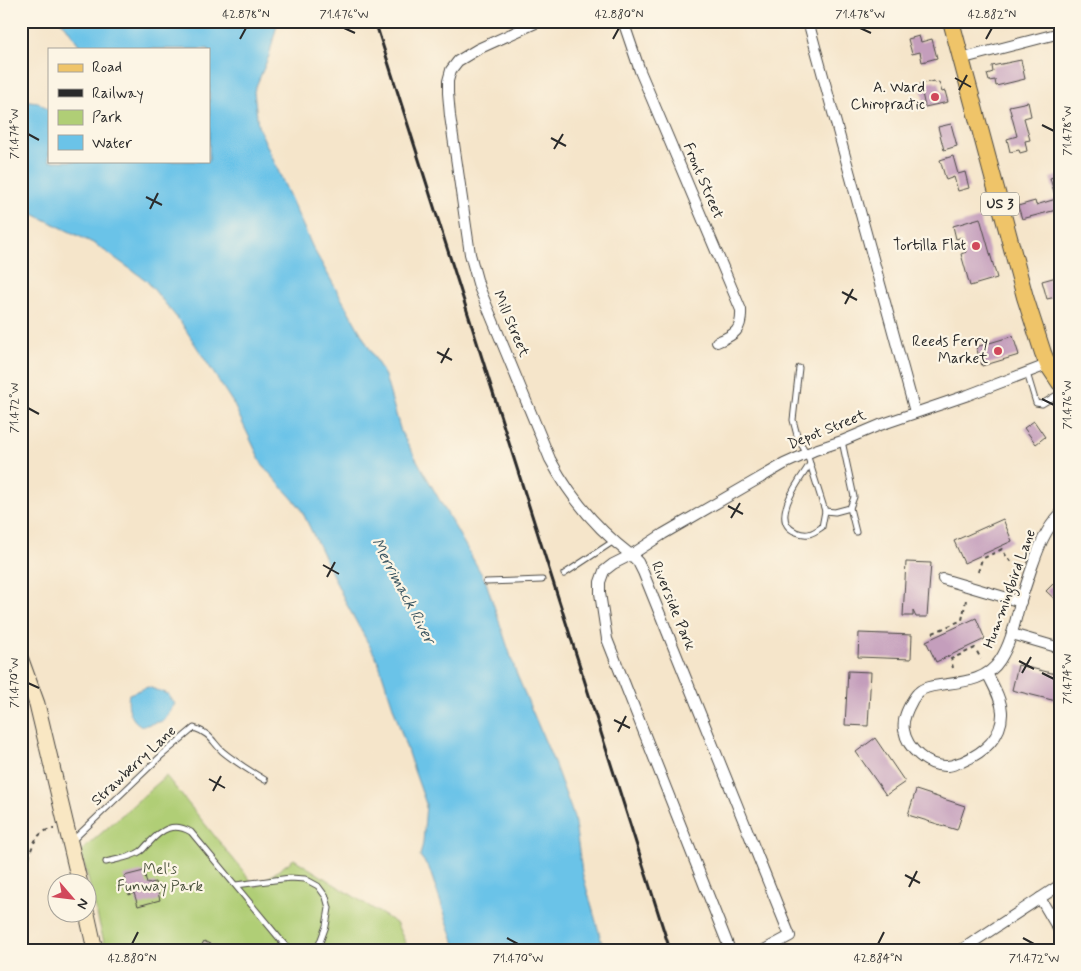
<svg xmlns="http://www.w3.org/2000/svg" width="1081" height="971" font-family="Mynerve,sans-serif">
	<rect width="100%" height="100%" fill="#fcf5e5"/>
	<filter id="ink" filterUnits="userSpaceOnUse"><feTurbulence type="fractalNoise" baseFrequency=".02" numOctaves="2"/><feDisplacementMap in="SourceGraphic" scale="10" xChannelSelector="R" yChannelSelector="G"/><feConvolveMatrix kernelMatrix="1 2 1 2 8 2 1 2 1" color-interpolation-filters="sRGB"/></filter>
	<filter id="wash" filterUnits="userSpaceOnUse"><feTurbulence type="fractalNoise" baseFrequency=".0096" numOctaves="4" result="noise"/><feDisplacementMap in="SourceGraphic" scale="20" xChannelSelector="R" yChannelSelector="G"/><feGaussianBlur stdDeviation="1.12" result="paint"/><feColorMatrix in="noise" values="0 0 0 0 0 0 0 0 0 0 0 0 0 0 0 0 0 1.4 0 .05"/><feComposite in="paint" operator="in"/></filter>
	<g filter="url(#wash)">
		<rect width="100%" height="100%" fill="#f5e5ca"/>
		<path fill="#b0ce76" stroke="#6e7c50" d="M166,776L256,887L294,859L396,923L409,950H106L81,851Z"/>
		<g fill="#6bc3e8" stroke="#4b778a">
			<path d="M60,21H278L269,56L254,91L258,126L313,248L385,376L401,432L486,582L517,675L553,760L574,817L582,872L604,950H457L429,868L420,856L423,843L426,804L410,759L378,661L347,605L300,507L263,466L233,403L182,324L146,280L95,244L21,208V100L38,102L49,110V161H209V49H82L65,25Z"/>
			<path d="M148,687L168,694L175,704L163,721L142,726C140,725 137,723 135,721C129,714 127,703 129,694Z"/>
		</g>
		<g id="blocks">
			<g fill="#c49ebc">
				<path d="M919,36L921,42L932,39L937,58L922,62L920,52L912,54L908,39Z"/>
				<path d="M1021,60L1025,79L996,86L995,80L989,81L987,74L993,72L992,66Z"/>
				<path d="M934,81L935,83L939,82L942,92L945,91L948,102L925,107L920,84Z"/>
				<path d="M1028,102L1031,116L1024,118L1030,140L1025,141L1027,151L1020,153L1019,150L1010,152L1007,139L1017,136L1009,106Z"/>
				<path d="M951,124L957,146L944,150L938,127Z"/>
				<path d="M953,156L958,174L965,172L969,188L958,191L954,177L946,180L940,160Z"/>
				<path d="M1060,175V209L1022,219L1018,206L1035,201L1036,205L1056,199L1050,178Z"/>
				<path d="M980,218L997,278L970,286L961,254L966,252L962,237L956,239L953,226Z"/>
				<path d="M1060,276V296L1047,299L1042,281Z"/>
				<path d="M1013,336L1019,355L982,366L976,347Z"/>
				<path d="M1034,421L1045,437L1036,444L1024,428Z"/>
				<path d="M1003,519L1012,541L964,563L954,541Z"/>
				<path d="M906,562L931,563L927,617H916L913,611V616H903Z"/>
				<path d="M1060,577V604L1046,591Z"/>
				<path d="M976,618L985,639L936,662L926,641Z"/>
				<path d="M859,633L912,635L911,659L858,657Z"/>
				<path d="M1018,665L1060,675V702L1012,690Z"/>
				<path d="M848,671L871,672L868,726L845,725Z"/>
				<path d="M875,738L905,782L886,795L856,752Z"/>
				<path d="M916,790L965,806L957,830L908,815Z"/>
				<path d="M144,871L147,884L155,882L160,900L138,906L134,893L129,895L124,876Z"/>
				<path d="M204,941L221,950H199Z"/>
			</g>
		</g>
	</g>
	<g filter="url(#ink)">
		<use href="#blocks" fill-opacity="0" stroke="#494743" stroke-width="1"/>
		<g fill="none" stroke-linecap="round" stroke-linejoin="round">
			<defs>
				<g id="lane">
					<path d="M799,368L793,420L798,439L807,454L825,511L835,512L850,508L854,497L842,441"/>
					<path d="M1027,373L1036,403L1042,404L1060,393"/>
					<path d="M810,464C800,479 768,521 796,532C808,537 813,533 822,527L825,511"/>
					<path d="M850,508L856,532"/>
					<path d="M564,574L614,541"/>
					<path d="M486,582L542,580"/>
					<path d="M72,841L162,755L194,728C211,734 211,740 222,751C235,762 250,771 265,780"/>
					<path d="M106,862C117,859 131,858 141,851C144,849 146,845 149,843C162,829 173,822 191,832L289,950"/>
					<path d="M236,885L290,878L305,879L318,886L326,897L329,908L326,926L317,950"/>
				</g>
				<g id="street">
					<path d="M540,21L478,49L458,61L451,70L448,81V93L450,116L470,254L479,287L550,459C570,497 597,529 631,555L663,534L784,464L815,450L842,441L880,425L968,395L1060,360"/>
					<path d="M623,21L640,71L741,310C742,330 735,335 717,342"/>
					<path d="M808,21L915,412"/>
					<path d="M960,59L1060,33"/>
					<path d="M943,579L1021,602"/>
					<path d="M1012,634L1060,648"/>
					<path d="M987,673C993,685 1001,698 1002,712C1003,737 983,753 962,762C958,763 952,766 947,766C928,767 907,749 904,730C902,720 907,710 912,701C914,698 916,694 919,692C924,687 933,686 940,685C962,682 987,681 1000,660C1011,643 1015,622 1020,603C1024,591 1028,579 1032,567C1039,547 1045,530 1060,514"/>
					<path d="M1040,898L1060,932"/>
					<path d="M730,950L607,639L600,593V582L604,571L613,564L631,555L638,562L643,572L790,936L764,950"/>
					<path d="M961,950L1060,885"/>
				</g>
				<g id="secondary">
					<path d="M21,660L37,704L80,884"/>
					<path d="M87,914L95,950"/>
				</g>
				<path id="primary" d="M951,21L1025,297L1043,353L1048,365L1060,383"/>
			</defs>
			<use href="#lane" stroke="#494743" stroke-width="7"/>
			<use href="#street" stroke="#494743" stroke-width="12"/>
			<use href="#secondary" stroke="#494743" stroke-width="17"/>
			<use href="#primary" stroke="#494743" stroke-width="18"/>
			<g stroke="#494743" stroke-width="2" stroke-dasharray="4 4" stroke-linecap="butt">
				<path d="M978,572L982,559L1002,549L1008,559L1016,564"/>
				<path d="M933,633L962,620L966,600"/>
				<path d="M953,668L951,659L975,648L981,659"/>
				<path d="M21,889C30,871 26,830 54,829"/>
			</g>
			<use href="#lane" stroke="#fff" stroke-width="5"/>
			<use href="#street" stroke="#fff" stroke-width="10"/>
			<use href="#secondary" stroke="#f9e7c3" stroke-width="15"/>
			<use href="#primary" stroke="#efc469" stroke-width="16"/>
			<path stroke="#2b2b2b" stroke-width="3" d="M375,21L670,950"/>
		</g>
	</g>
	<path fill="none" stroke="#2b2b2b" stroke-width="2" d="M344,28L355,33M860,28L871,33M240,39L246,28M613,39L619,28M986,39L992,28M955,78L971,87M959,90L967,75M1042,125L1054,131M28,134L39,140M551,138L566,146M554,149L563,134M146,197L162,205M150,209L158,193M842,292L857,300M845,304L853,289M437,352L452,360M441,363L449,348M1042,399L1054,405M28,408L39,414M728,506L743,514M731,518L740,503M323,565L339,574M327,577L335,562M1019,661L1034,669M1022,673L1031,657M1042,673L1054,679M28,683L39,688M614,720L630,728M618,732L626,716M209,779L225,788M213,791L221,776M905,875L920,883M909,887L917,871M507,938L518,944M1023,938L1034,944M132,944L138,932M878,944L884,932"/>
	<g fill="#d1495b" stroke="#fcf5e5" stroke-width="2">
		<circle cx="935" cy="97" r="5"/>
		<circle cx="976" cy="246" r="5"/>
		<circle cx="998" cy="351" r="5"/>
	</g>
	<g text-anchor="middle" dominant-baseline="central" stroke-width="4.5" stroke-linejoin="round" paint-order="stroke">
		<rect fill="#fcf5e5" stroke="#6a6863" stroke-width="1" x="981" y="192.5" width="38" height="23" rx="4"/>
		<g font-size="14" font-weight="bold" fill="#2b2b2b">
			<text x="1000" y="204">US 3</text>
		</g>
		<g font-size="15" fill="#2b2b2b" stroke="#fcf5e5" text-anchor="end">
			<text x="925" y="88">A. Ward<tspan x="925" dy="17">Chiropractic</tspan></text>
			<text x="966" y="246">Tortilla Flat</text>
			<text x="988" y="342">Reeds Ferry<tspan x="988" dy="17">Market</tspan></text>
		</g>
		<g font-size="15" fill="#2b2b2b" stroke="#fcf5e5">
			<text transform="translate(703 181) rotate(67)">Front Street</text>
			<text transform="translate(511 324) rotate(67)">Mill Street</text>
			<text transform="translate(827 430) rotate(-22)">Depot Street</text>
			<text transform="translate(1010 589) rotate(-70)">Hummingbird Lane</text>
			<text transform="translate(673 606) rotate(68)">Riverside Park</text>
			<text transform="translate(134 766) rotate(-43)">Strawberry Lane</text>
		</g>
		<g font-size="15" fill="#4c543e" stroke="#fcf5e5">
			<text x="160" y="870">Mel's<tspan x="160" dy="17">Funway Park</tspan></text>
		</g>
		<g font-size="16" font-style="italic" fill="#3e5964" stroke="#fcf5e5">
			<text transform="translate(403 591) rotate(62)">Merrimack River</text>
		</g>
	</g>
	<rect width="1081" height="971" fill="none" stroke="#fcf5e5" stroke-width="55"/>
	<rect x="48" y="48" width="162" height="115" fill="#fcf5e5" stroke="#a8a49b"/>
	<rect x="58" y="64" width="25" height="8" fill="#efc469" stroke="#a8a49b"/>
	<text x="92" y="72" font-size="15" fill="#2b2b2b">Road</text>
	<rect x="58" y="89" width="25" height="8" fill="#2b2b2b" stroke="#a8a49b"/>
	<text x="92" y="98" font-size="15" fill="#2b2b2b">Railway</text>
	<rect x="58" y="110" width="25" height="15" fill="#b0ce76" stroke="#a8a49b"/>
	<text x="92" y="122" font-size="15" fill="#2b2b2b">Park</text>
	<rect x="58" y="135" width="25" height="15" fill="#6bc3e8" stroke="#a8a49b"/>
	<text x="92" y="148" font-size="15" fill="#2b2b2b">Water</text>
	<g transform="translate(72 898) rotate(118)"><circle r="24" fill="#fcf5e5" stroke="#a8a49b"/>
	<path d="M0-4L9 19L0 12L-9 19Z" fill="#d1495b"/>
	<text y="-8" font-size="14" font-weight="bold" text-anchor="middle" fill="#2b2b2b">N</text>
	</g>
	<rect x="28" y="28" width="1026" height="916" fill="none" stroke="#2b2b2b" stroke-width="2"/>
	<g font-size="12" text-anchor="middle" fill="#2b2b2b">
		<text x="246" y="18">42.878°N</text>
		<text x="344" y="18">71.476°W</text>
		<text x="619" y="18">42.880°N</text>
		<text x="860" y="18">71.478°W</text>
		<text x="992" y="18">42.882°N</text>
		<text transform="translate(1067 131) rotate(-90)" y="4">71.478°W</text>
		<text transform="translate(14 134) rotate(-90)" y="4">71.474°W</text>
		<text transform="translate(1067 405) rotate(-90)" y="4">71.476°W</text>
		<text transform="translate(14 408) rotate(-90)" y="4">71.472°W</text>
		<text transform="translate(1067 679) rotate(-90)" y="4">71.474°W</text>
		<text transform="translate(14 683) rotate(-90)" y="4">71.470°W</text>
		<text x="132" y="962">42.880°N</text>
		<text x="518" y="962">71.470°W</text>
		<text x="878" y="962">42.884°N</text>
		<text x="1034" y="962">71.472°W</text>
	</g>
</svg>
